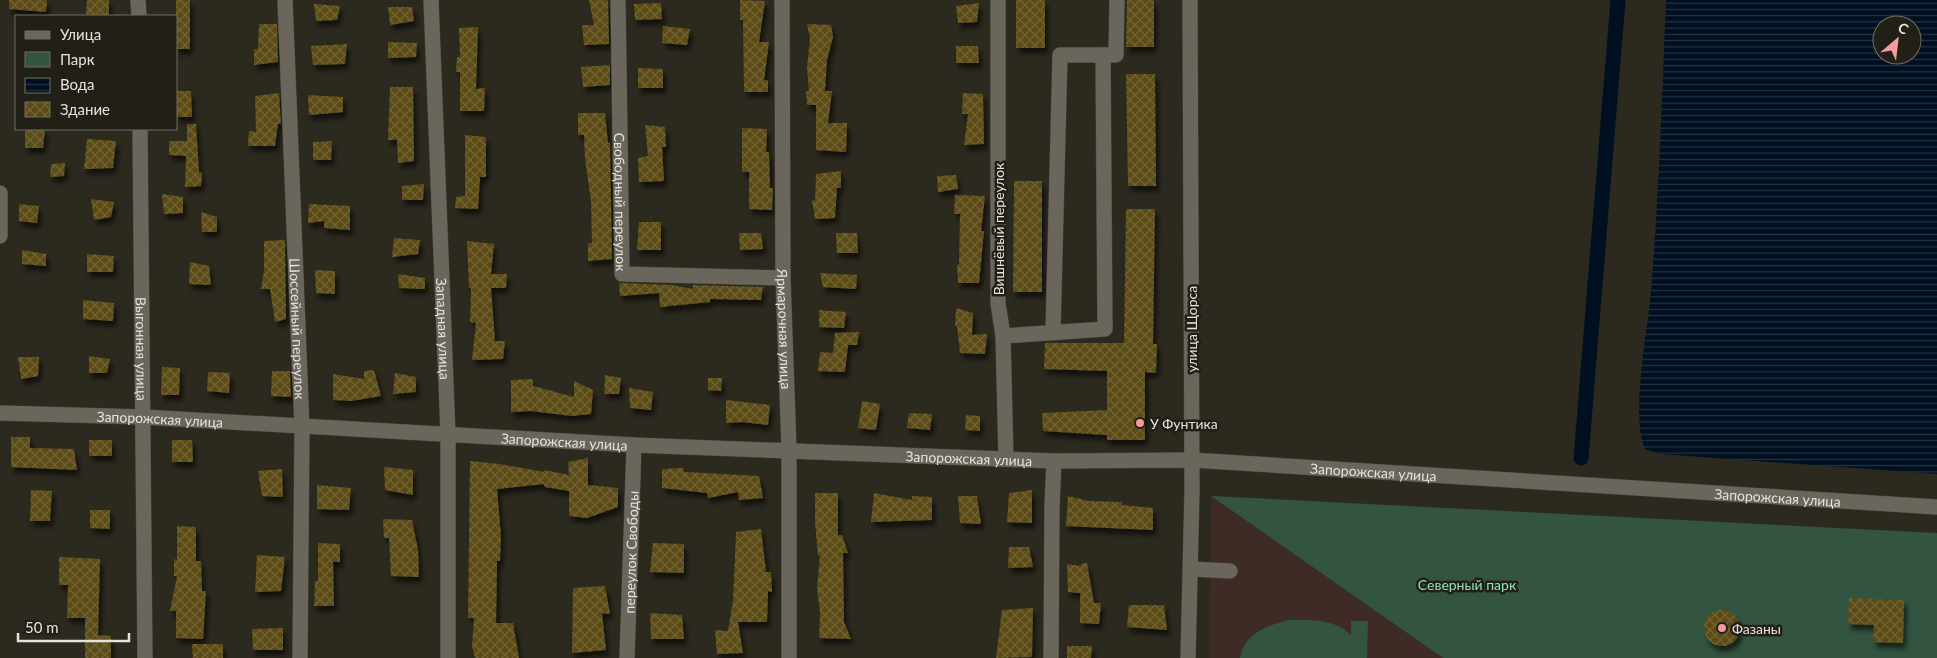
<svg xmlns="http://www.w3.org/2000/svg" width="1937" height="658" font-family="Lato,sans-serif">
	<defs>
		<pattern id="water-rules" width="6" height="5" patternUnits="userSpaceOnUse" patternTransform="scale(1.25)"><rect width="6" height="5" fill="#001021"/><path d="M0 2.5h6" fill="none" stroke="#253341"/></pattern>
		<pattern id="building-cross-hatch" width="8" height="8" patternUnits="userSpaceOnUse" patternTransform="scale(1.25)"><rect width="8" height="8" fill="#5b4b13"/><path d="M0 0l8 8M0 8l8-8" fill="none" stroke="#726535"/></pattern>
		<filter id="shadow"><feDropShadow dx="3" dy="5.5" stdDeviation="2.5" flood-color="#0009"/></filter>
	</defs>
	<rect width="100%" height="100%" fill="#2c291f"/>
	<path fill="#3e2b26" d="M1211,496L1443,658H1209Z"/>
	<g fill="#335441">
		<path d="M1211,496L1937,533V658H1443Z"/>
		<path d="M1288,620C1310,620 1334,618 1351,635V621H1368L1367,658H1240C1246,632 1265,627 1288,620Z"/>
	</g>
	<path fill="url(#water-rules)" fill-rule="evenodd" d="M1666,0H1937V474L1660,454L1645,449C1630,414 1648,331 1651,291C1659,194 1662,97 1666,0ZM1882,25H1912V55H1882Z"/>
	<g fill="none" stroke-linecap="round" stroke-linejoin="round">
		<path stroke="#001021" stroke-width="15" d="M1581,458L1618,0"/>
	</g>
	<g fill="url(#building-cross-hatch)" filter="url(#shadow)">
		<path d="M9,0H47L46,12L9,9Z"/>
		<path d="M87,0H109V16H86Z"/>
		<rect x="176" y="0" width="14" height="49"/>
		<path d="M589,0H608L609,44L584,45L582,25H594Z"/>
		<path d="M740,0L765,1L759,42H769L764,80H768V92H744L743,20H740Z"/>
		<rect x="1016" y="0" width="29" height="48"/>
		<path d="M1127,0H1154V47H1126Z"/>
		<path d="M661,3L662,19L635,20L634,4Z"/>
		<path d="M979,3L977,22L958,23L956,6Z"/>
		<path d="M314,4L340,6L337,20L316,21Z"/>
		<path d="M388,7H412L414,21L390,25Z"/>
		<path d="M259,24H277L278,62L254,65V49H258Z"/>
		<path d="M807,24L831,25L833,37L827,60L825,91H832L828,123H847L846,152L816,150V105H807L806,91H809L807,67L810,39Z"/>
		<path d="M663,26L690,29L687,45L662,43Z"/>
		<path d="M478,27L476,89L485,88L484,111H460V72H456L457,57H460L459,28Z"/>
		<path d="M388,42L417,43L416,57L388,58Z"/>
		<path d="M347,44L345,64L313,65L311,46Z"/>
		<path d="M956,46H978L979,63H956Z"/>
		<path d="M610,65V85L583,87L581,67Z"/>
		<path d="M638,68L663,69V88H638Z"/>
		<path d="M1126,74H1155L1156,186H1128Z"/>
		<path d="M390,87H413L414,161L398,163L397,140H388Z"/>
		<path d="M176,91H191L192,117H176Z"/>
		<path d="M279,93L281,124H278L275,146H248L249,131L256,132L255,96Z"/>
		<path d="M963,93L983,94L984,144L964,145L968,114H962Z"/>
		<path d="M308,95L343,97V112L309,115Z"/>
		<path d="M578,113H605L608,143L610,142L612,259L588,261V243H592L591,201L585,160L584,135H578Z"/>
		<path d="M187,124H196L199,172L202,173L201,186L185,187L186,156L169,155V141H187Z"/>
		<path d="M645,125L665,127L666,147H662L664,181L639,182L638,158L648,156Z"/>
		<path d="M742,128L767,129L766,152H769L770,188H773L772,210L749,209V172H742Z"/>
		<path d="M45,129L43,148H25V130Z"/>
		<path d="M465,135L486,137V177H480L478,209L455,208L456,197L465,196Z"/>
		<path d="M87,139L116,141L113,168L84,169Z"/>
		<path d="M332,141L331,160H313V142Z"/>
		<path d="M65,163L64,176L50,177L51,164Z"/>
		<path d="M841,171V188H837L835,218L815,219L812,200L815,201L816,174Z"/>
		<path d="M956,175L958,189L938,192L937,176Z"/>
		<path d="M1014,181H1042V292H1013Z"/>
		<path d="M424,184L423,200H402V186Z"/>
		<path d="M162,194L183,197V213L164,214Z"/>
		<path d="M955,195L985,196L981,231H984L979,283H958L957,265L959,264L960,214H954Z"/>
		<path d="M91,199L114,202L111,217L94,220Z"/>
		<path d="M19,204L39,206L37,223L19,221Z"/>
		<path d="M309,204L350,206V230L324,228V221L308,223Z"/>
		<path d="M1126,209H1155L1153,344H1157L1156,373L1145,372V440H1107V435L1043,431L1042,413L1107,410V371L1044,369L1045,343H1124Z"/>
		<path d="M201,212L217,217V232H202Z"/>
		<path d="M639,222H661V250H637Z"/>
		<path d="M739,233H761L763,249L740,250Z"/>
		<path d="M836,233H857L858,253H837Z"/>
		<path d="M394,238L420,240L418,254L392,257Z"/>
		<path d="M285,240L286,319L275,322L270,289H261L264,271V241Z"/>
		<path d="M467,241L494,244L491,274H507L506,288H491L495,341H505L503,359L472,360L476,323L470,322L471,288H469Z"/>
		<path d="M22,250L46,254V266L22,264Z"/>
		<path d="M87,254L114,256L113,272H87Z"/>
		<path d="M190,262L209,266L211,285L189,284Z"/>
		<path d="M315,270L335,271V294L316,293Z"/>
		<path d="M820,273L857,275L856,289L823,287Z"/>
		<path d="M398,274L425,278V289L399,288Z"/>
		<path d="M619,283L671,285L693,289V285L763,287L761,300L710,299V302L660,307L659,293L620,296Z"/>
		<path d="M83,300L114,303L113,321L83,319Z"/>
		<path d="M956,308L973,313L972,335L987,334L985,354L960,353L957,326H955Z"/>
		<path d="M819,310L846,312L844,328L819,327Z"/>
		<path d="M859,332L857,345H848L845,372L818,371L820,352L833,353L835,333Z"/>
		<path d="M89,356L110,359L107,373H89Z"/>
		<path d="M18,357H39L38,376L21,379Z"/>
		<path d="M162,367L180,368L179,395H161Z"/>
		<path d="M374,370L381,396L351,401L333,400V374L364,379V371Z"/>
		<path d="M272,371H290L291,397L271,396Z"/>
		<path d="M208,372L230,373L229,393L207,391Z"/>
		<path d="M395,373L416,377V392L393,394Z"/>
		<path d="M605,375L621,378L619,394H604Z"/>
		<path d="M708,378H722L721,391L708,390Z"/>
		<path d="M533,379V386L574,397V381L593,390L591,414L572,416L530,411L511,412V380Z"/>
		<path d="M629,388L653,392L651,410L630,408Z"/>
		<path d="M726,400L770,405L768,425L742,422L726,423Z"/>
		<path d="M862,401L880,404L876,430L858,428Z"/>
		<path d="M909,413L932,414L930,430L907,428Z"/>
		<path d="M966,415L980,416V431L965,430Z"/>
		<path d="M11,437H30V448L74,449L77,470L11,467Z"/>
		<rect x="89" y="440" width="23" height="16"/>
		<path d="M172,440H192L193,462H172Z"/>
		<path d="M588,458V485L618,488V507L587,518L569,516V491L545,487L544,484L497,489L501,536L500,561H497L496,623H513L519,658H475L472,646L474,618H468L470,461L500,464L544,472V470L569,475L568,462Z"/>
		<path d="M384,467L413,470V495L385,490Z"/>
		<path d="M683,468L684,472L759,476L763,498L739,500L738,492L708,498L707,493L662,488V469Z"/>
		<path d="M282,469L283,497L262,496L258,471Z"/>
		<path d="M317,485L351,488L349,510L317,509Z"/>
		<path d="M31,490L52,491L50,521H30Z"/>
		<path d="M1032,490V523L1007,522L1009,493Z"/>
		<path d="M815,493H838V535H842L848,553H843L844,622L851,639L819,638L820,613L817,588L820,555L818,556L815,522Z"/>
		<path d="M874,493L912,500V496L932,497V520L871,522Z"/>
		<path d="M958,496H977L981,524L960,523Z"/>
		<path d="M1068,496L1089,501L1122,502V505L1153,508V530L1066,526Z"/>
		<path d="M90,510H110V529L90,528Z"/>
		<path d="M383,519L412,520L418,550L419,577L391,576L389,538H384Z"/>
		<path d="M177,526L196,527V561H201L202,591H206L203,639L176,638V611H170L177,576H174V559L177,560Z"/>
		<path d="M761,529L766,572H771L772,592L768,591L767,622H738L743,653L717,654L715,630L728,631L733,601L736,532Z"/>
		<path d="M318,543L340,544V562H333L334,606H314L315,581H318Z"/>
		<path d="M653,543L684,544V573L650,572Z"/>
		<path d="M1009,547H1029L1033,567L1008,568Z"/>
		<path d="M257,555L285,557L281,591L255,592Z"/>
		<path d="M59,557L100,559L98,635L111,636V658H85V618H67L68,585H59Z"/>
		<path d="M1087,563L1094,603H1101L1099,624L1080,623V593L1068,592L1067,564L1081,566V564Z"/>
		<path d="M605,586L610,614L602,613L606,650L572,653L573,588Z"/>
		<path d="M1849,598L1904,600L1903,643L1873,642L1874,625L1848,624Z"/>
		<path d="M1129,605H1164L1167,630L1127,627Z"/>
		<path d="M1033,608L1032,657L996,658L1002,610Z"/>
		<circle cx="1722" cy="628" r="18"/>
		<path d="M650,613L682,615L684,639H651Z"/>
		<path d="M283,628V650H253L252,629Z"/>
		<path d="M192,644H223V658H193Z"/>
		<path d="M1067,646H1092L1091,658H1067Z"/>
	</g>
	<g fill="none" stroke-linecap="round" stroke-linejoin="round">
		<defs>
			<g id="minor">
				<path d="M138,0L139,16"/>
				<path id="s1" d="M285,0L302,428L300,658"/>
				<path id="s2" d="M431,0L448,434V658"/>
				<path id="s3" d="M618,0L622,274L783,278"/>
				<path id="s4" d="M782,0L783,278L789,450V658"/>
				<path d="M998,0V303L1003,336L1006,458"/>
				<path id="s5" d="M140,129L145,658"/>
				<path d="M0,193V236"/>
				<path d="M1053,332L1060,55H1103"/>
				<path d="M1003,336L1105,329L1103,55H1116L1117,0"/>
				<path id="s6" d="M0,413L143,417L634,445L1054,461L1192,460L1937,507"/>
				<path d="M1191,569L1230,571"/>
				<path id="s7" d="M627,658L634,445"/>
				<path d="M1051,658L1052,506L1054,461"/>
				<path d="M1188,658L1192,491L1190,0"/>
			</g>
		</defs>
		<use href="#minor" stroke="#46433c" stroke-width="16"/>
		<use href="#minor" stroke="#6a665c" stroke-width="15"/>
	</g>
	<g fill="#f59b9c" stroke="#221f16" stroke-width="2">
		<circle cx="1140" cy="423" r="5"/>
		<circle cx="1722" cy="628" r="5"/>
	</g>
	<g text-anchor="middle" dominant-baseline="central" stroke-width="5" stroke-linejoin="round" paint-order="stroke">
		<g font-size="14" fill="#e5e3dc" stroke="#221f16">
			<text stroke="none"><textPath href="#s3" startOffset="202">Свободный переулок</textPath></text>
			<text transform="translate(998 229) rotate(-90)">Вишнёвый переулок</text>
			<text stroke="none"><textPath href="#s1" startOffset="329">Шоссейный переулок</textPath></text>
			<text stroke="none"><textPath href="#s2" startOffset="329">Западная улица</textPath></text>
			<text stroke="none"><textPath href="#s4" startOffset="329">Ярмарочная улица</textPath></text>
			<text transform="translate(1191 329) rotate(-90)">улица Щорса</text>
			<text stroke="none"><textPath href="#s5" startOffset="220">Выгонная улица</textPath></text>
			<text stroke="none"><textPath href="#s6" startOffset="160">Запорожская улица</textPath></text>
			<text stroke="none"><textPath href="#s6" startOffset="565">Запорожская улица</textPath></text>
			<text stroke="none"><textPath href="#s6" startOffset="970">Запорожская улица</textPath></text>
			<text stroke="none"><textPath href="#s6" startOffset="1375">Запорожская улица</textPath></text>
			<text stroke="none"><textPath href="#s6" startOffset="1780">Запорожская улица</textPath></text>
			<text stroke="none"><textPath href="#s7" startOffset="106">переулок Свободы</textPath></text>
		</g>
		<g font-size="14" fill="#e5e3dc" stroke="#221f16" text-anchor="start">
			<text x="1150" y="423">У Фунтика</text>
			<text x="1732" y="628">Фазаны</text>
		</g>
		<g font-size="14" fill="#8fe2b3" stroke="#221f16">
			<text x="1467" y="584">Северный парк</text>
		</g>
	</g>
	<rect x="15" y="15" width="162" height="115" fill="#221f16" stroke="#706d65"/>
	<rect x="25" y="31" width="25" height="8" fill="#6a665c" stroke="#706d65"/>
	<text x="60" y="40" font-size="15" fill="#e5e3dc">Улица</text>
	<rect x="25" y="52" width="25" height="15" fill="#335441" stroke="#706d65"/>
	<text x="60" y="65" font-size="15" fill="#e5e3dc">Парк</text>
	<rect x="25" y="78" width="25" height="15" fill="url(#water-rules)" stroke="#706d65"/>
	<text x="60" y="90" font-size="15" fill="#e5e3dc">Вода</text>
	<rect x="25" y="102" width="25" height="15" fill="url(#building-cross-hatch)" stroke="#706d65"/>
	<text x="60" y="115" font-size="15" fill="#e5e3dc">Здание</text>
	<g transform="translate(1897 40) rotate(28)"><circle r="24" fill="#221f16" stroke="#706d65"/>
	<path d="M0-4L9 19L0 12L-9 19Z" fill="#f59b9c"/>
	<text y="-8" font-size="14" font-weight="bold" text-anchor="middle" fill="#e5e3dc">С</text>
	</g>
	<path d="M18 633v8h111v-8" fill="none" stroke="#e5e3dc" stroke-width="2.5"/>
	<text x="25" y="633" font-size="15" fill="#e5e3dc" stroke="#221f16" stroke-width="4" paint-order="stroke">50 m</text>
</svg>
